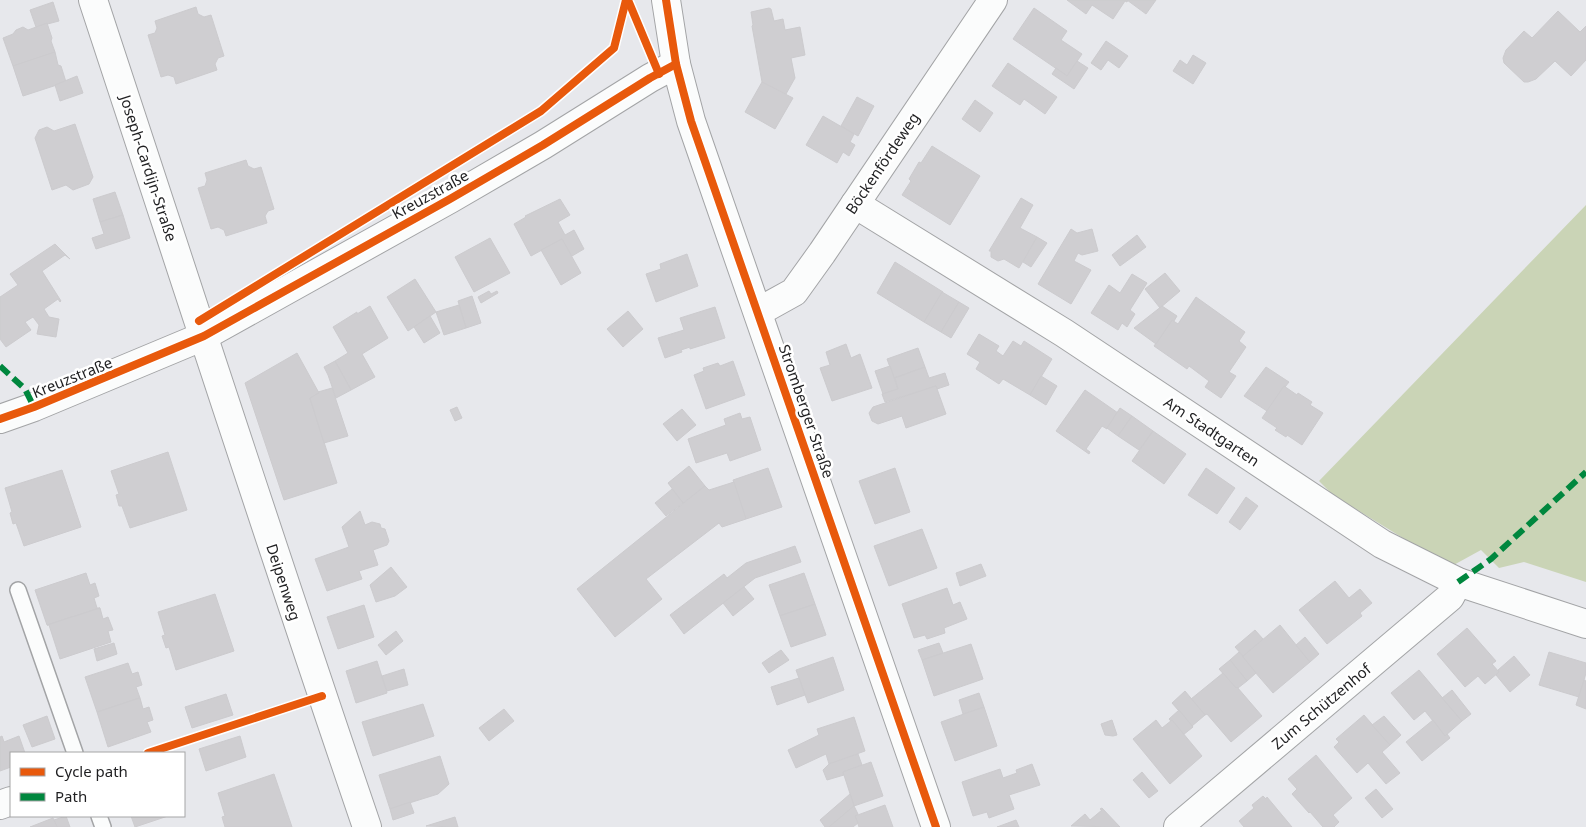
<svg xmlns="http://www.w3.org/2000/svg" width="1586" height="827" font-family="'Noto Sans',sans-serif">
	<rect width="100%" height="100%" fill="#e7e8ec"/>
	<path fill="#cad4b6" d="M1586,205V582L1524,562L1499,568L1481,550L1450,567L1333,495L1319,481Z"/>
	<g fill="#cfced1" stroke="#cccbce">
		<path d="M1067,0H1128L1127,2L1125,1L1113,19L1092,5L1086,14Z"/>
		<path d="M1127,0H1156L1146,14Z"/>
		<path d="M53,2L59,21L36,27L30,10Z"/>
		<path d="M196,7L198,14L204,17L211,15L224,56L218,58L215,64L217,70L176,84L174,77L168,75L161,77L148,35L155,33L157,28L155,21Z"/>
		<path d="M769,8L771,9L774,21L783,19L785,30L800,27L805,55L791,58L795,78L786,94L762,82L752,26L753,25L751,12Z"/>
		<path d="M1034,8L1067,31L1061,40L1082,54L1067,76L1013,39Z"/>
		<path d="M1558,11L1580,32L1586,26V60L1571,76L1555,61L1536,79L1528,82H1524L1504,63L1503,58L1506,50L1524,31L1532,38Z"/>
		<path d="M47,23L52,38L51,41L55,52L13,66L3,38L13,34L16,30L23,27L28,30Z"/>
		<path d="M1106,41L1128,56L1119,68L1108,60L1101,70L1091,63Z"/>
		<path d="M55,52L58,65L61,66L66,82L23,96L13,66Z"/>
		<path d="M1193,55L1206,63L1193,84L1173,71L1180,60L1187,65Z"/>
		<path d="M1077,61L1088,68L1074,89L1052,74L1056,68L1067,76Z"/>
		<path d="M1008,63L1057,97L1045,114L1024,99L1020,105L992,86Z"/>
		<path d="M77,76L83,93L60,101L55,85Z"/>
		<path d="M762,82L793,98L775,129L745,112Z"/>
		<path d="M857,97L874,106L858,136L841,126Z"/>
		<path d="M975,100L993,113L980,132L962,119Z"/>
		<path d="M823,116L854,134L850,142L855,145L849,156L843,152L837,163L806,145Z"/>
		<path d="M75,124L93,177L89,184L73,190L66,185L52,190L35,138L39,130L47,127L54,131Z"/>
		<path d="M932,146L980,176L950,225L902,195L911,181L909,179L919,162L921,163Z"/>
		<path d="M246,160L248,166L254,169L261,167L274,209L268,211L265,216L267,223L226,236L224,230L218,227L211,229L198,188L205,186L207,180L205,173Z"/>
		<path d="M115,192L123,215L100,222L93,199Z"/>
		<path d="M1021,198L1033,205L1020,228L1037,237L1019,268L1004,259L998,261L991,257V251H989Z"/>
		<path d="M560,199L570,215L558,222L565,235L574,230L584,249L572,256L562,239L531,256L514,224L526,217L525,216Z"/>
		<path d="M123,215L130,238L96,249L92,238L104,234L100,222Z"/>
		<path d="M1071,229L1077,233L1092,229L1098,251L1082,255L1078,253L1074,261L1091,270L1071,304L1038,284Z"/>
		<path d="M1137,235L1146,247L1120,266L1112,255Z"/>
		<path d="M1037,237L1047,243L1031,267L1023,262Z"/>
		<path d="M490,238L510,273L474,292L455,257Z"/>
		<path d="M562,239L581,273L561,285L541,250Z"/>
		<path d="M55,244L70,259L65,255L42,271L61,301L60,302L58,299L44,309L49,317L59,319L56,337L37,334L39,325L33,317L25,322L31,330L6,347L0,339V297L18,285L10,274Z"/>
		<path d="M687,254L698,286L656,302L646,274L661,269L660,264Z"/>
		<path d="M895,262L943,292L924,322L877,293Z"/>
		<path d="M1165,273L1180,291L1160,308L1145,289Z"/>
		<path d="M1132,274L1147,283L1130,310L1135,314L1127,327L1122,323L1118,330L1091,313L1109,285L1120,293Z"/>
		<path d="M415,279L436,312L408,331L387,297Z"/>
		<path d="M489,291L491,294L497,291L498,293L481,303L478,297Z"/>
		<path d="M942,292L959,302L941,332L924,322Z"/>
		<path d="M472,296L481,323L466,328L458,301Z"/>
		<path d="M1196,297L1245,332L1239,341L1246,347L1229,372L1236,376L1221,398L1205,387L1209,381L1189,366L1187,369L1154,346L1172,320L1178,324Z"/>
		<path d="M959,302L969,308L951,338L941,332Z"/>
		<path d="M459,305L466,328L444,335L436,312Z"/>
		<path d="M370,306L388,338L362,354L375,377L351,390L335,361L348,353L333,327L357,312V314Z"/>
		<path d="M1162,306L1177,316L1174,321L1172,320L1156,344L1134,328Z"/>
		<path d="M715,307L725,338L690,349V347L681,350L682,352L665,358L658,338L684,330L680,318Z"/>
		<path d="M628,311L643,329L623,347L607,329Z"/>
		<path d="M430,316L440,333L424,343L414,327Z"/>
		<path d="M979,334L999,346L996,351L1003,356L1013,341L1021,346L1024,341L1052,359L1030,395L1003,379L999,384L976,369L980,362L967,354Z"/>
		<path d="M846,344L851,358L860,354L872,388L832,401L820,368L830,365L826,352Z"/>
		<path d="M918,348L925,367L894,378L887,359Z"/>
		<path d="M297,353L319,393L310,398L337,483L284,500L245,383Z"/>
		<path d="M335,361L351,390L336,398L328,375L324,367Z"/>
		<path d="M733,361L745,395L706,409L694,375L704,371L703,368L718,363L720,366Z"/>
		<path d="M890,366L898,389L883,394L875,371Z"/>
		<path d="M925,367L929,378L945,373L949,385L937,389L936,386L885,402L882,394L898,389L895,378Z"/>
		<path d="M1266,367L1289,382L1285,387L1284,386L1267,411L1244,396Z"/>
		<path d="M1041,376L1057,386L1046,405L1030,395Z"/>
		<path d="M936,386L946,414L906,428L902,416L878,424L872,421L869,413L873,407Z"/>
		<path d="M1284,386L1297,395L1298,393L1312,402L1310,405L1323,413L1302,445L1287,435L1286,437L1275,430L1277,428L1262,418Z"/>
		<path d="M332,388L348,436L324,443L310,398L319,393L318,392Z"/>
		<path d="M1085,390L1118,413L1107,429L1102,426L1086,449L1090,452L1089,454L1056,431Z"/>
		<path d="M457,407L462,418L455,421L450,410Z"/>
		<path d="M1120,408L1132,416L1118,436L1107,428Z"/>
		<path d="M682,409L696,425L677,441L663,424Z"/>
		<path d="M740,413L742,419L750,417L761,450L730,461L727,453L696,463L688,439L726,425L724,419Z"/>
		<path d="M1132,416L1153,431L1139,450L1118,436Z"/>
		<path d="M1153,431L1186,454L1164,484L1132,461Z"/>
		<path d="M168,452L187,510L130,528L122,506H119L116,495L119,494L111,471Z"/>
		<path d="M689,466L705,486L683,503L668,483Z"/>
		<path d="M768,468L782,507L746,519L733,480Z"/>
		<path d="M895,468L910,512L875,524L859,481Z"/>
		<path d="M1206,468L1235,488L1217,514L1188,495Z"/>
		<path d="M62,470L81,527L24,546L16,523L13,524L10,513L12,512L5,488Z"/>
		<path d="M734,482L746,519L722,527L719,523L646,579L662,599L615,637L577,589L705,486L709,490Z"/>
		<path d="M672,489L683,503L666,516L655,503Z"/>
		<path d="M1246,497L1258,506L1240,530L1229,522Z"/>
		<path d="M360,511L365,525L372,522L380,524L381,528L385,529L389,541L387,545L373,550L378,565L359,571L362,579L327,591L315,559L349,547L342,527Z"/>
		<path d="M922,529L937,568L889,586L874,546Z"/>
		<path d="M795,546L801,562L755,578L684,634L670,615L724,574L727,578L746,563Z"/>
		<path d="M981,564L986,576L960,586L956,573Z"/>
		<path d="M391,567L407,587L395,596L376,602L370,585Z"/>
		<path d="M86,573L90,585L95,583L99,596L94,598L97,608H100L47,625L35,590Z"/>
		<path d="M804,573L815,604L780,616L769,585Z"/>
		<path d="M1335,581L1349,598L1360,589L1372,603L1360,613L1362,616L1327,644L1299,610Z"/>
		<path d="M744,587L754,599L733,616L723,603Z"/>
		<path d="M947,588L953,605L960,602L967,619L944,628L945,633L927,639L925,635L914,638L902,604Z"/>
		<path d="M215,594L234,651L176,670L169,647L166,648L162,636L165,635L158,612Z"/>
		<path d="M815,604L826,635L791,647L780,616Z"/>
		<path d="M364,605L374,637L338,649L327,617Z"/>
		<path d="M100,608L103,619L108,617L113,630L108,631L111,642L60,659L49,625H47Z"/>
		<path d="M1280,625L1310,662L1273,693L1242,657Z"/>
		<path d="M1467,628L1496,661L1492,664L1499,672L1485,684L1478,676L1465,687L1437,654Z"/>
		<path d="M1255,630L1263,639L1243,656L1235,647Z"/>
		<path d="M396,631L403,641L386,655L378,645Z"/>
		<path d="M1305,637L1319,654L1310,662L1296,645Z"/>
		<path d="M114,643L117,654L97,661L94,649Z"/>
		<path d="M939,643L943,653L922,660L918,650Z"/>
		<path d="M971,644L983,679L934,696L922,660Z"/>
		<path d="M781,650L789,660L769,673L762,663Z"/>
		<path d="M1239,652L1256,673L1247,681L1230,660Z"/>
		<path d="M1549,652L1586,663V673L1579,697L1539,685Z"/>
		<path d="M1514,656L1530,675L1510,692L1496,675L1499,672L1498,670Z"/>
		<path d="M833,657L844,690L808,703L796,670Z"/>
		<path d="M1230,660L1247,681L1238,688L1237,687L1236,688L1219,669Z"/>
		<path d="M377,661L387,693L356,703L346,671Z"/>
		<path d="M128,663L132,674L138,672L142,685L136,687L140,698L97,712L85,677Z"/>
		<path d="M404,669L408,685L387,691L382,676Z"/>
		<path d="M1419,670L1462,721L1445,736L1425,711L1414,720L1391,693Z"/>
		<path d="M1223,673L1236,688L1237,687L1262,716L1231,742L1207,714L1205,715L1191,699Z"/>
		<path d="M799,678L805,695L777,705L771,687Z"/>
		<path d="M1584,680L1586,681V709L1576,705Z"/>
		<path d="M1452,690L1471,714L1462,721L1442,698Z"/>
		<path d="M1185,691L1205,715L1192,726L1172,703Z"/>
		<path d="M979,693L984,707L963,714L959,700Z"/>
		<path d="M226,694L233,715L192,728L185,707Z"/>
		<path d="M140,698L143,709L149,707L153,720L147,722L151,732L108,747L97,712Z"/>
		<path d="M423,704L434,736L373,756L362,722Z"/>
		<path d="M984,707L997,746L955,761L941,722Z"/>
		<path d="M504,709L514,721L489,741L479,728Z"/>
		<path d="M1179,710L1193,727L1183,735L1169,719Z"/>
		<path d="M1364,715L1390,745L1382,752L1400,773L1386,784L1368,763L1357,773L1334,747L1339,742L1336,739Z"/>
		<path d="M47,716L55,739L32,747L23,725Z"/>
		<path d="M1384,716L1401,735L1390,745L1372,725Z"/>
		<path d="M854,717L865,751L829,764L826,754L796,768L788,750L819,735L817,729Z"/>
		<path d="M1112,720L1117,735L1113,736L1105,735L1101,724Z"/>
		<path d="M1156,720L1162,728L1172,720L1202,756L1170,784L1133,739Z"/>
		<path d="M1433,720L1445,736L1447,734L1450,738L1422,761L1406,742Z"/>
		<path d="M2,736L4,742L19,736L25,753H11V767L0,771V737Z"/>
		<path d="M240,736L246,757L206,771L199,749Z"/>
		<path d="M858,754L862,765L843,772L844,775L827,780L823,770L829,764Z"/>
		<path d="M1316,755L1352,798L1333,815L1339,822L1334,827H1323L1310,812L1309,813L1292,794L1297,789L1288,779Z"/>
		<path d="M440,756L449,784L438,794L390,809L379,775Z"/>
		<path d="M871,762L883,796L854,806L843,772Z"/>
		<path d="M1032,764L1040,785L1009,795L1014,809L989,818L987,812L973,816L962,782L1000,769L1003,778L1017,773L1016,770Z"/>
		<path d="M1142,772L1158,791L1149,798L1133,780Z"/>
		<path d="M274,774L292,827H225L222,817L225,816L218,793Z"/>
		<path d="M1376,789L1393,809L1382,818L1365,798Z"/>
		<path d="M850,794L854,806L829,827H825L820,820Z"/>
		<path d="M1263,796L1266,799L1267,797L1292,827H1244L1239,821L1254,808L1252,805Z"/>
		<path d="M410,802L414,813L393,820L390,809Z"/>
		<path d="M885,805L893,827H859L855,816Z"/>
		<path d="M854,806L858,814L855,816L858,823L853,827H829Z"/>
		<path d="M1102,808L1120,827L1071,826L1085,814L1090,820L1102,810L1100,809Z"/>
		<path d="M66,816L70,827H57L54,820Z"/>
		<path d="M131,816H168L135,827Z"/>
		<path d="M455,817L458,827L426,826Z"/>
		<path d="M53,818L57,827H30Z"/>
		<path d="M1016,820L1019,827H997Z"/>
	</g>
	<g fill="none" stroke-linecap="round" stroke-linejoin="round">
		<defs>
			<g id="service">
				<path d="M18,590L75,753"/>
				<path d="M99,816L103,827"/>
			</g>
			<g id="minor">
				<path d="M93,0C184,276 273,552 367,827"/>
				<path d="M855,204L1064,333L1382,544L1458,582L1586,624"/>
				<path d="M0,805L11,801"/>
				<path d="M1178,827L1450,597L1458,582"/>
			</g>
			<g id="tertiary">
				<path d="M758,312L794,292L822,253L993,0"/>
				<path d="M0,419L34,407L204,336L450,199L543,145L650,78L676,64"/>
			</g>
			<path id="secondary" d="M666,0L676,64L691,121L936,827"/>
		</defs>
		<use href="#service" stroke="#a3a4a6" stroke-width="18"/>
		<use href="#minor" stroke="#a3a4a6" stroke-width="30"/>
		<use href="#tertiary" stroke="#a3a4a6" stroke-width="30"/>
		<use href="#secondary" stroke="#a3a4a6" stroke-width="30"/>
		<use href="#service" stroke="#fbfcfc" stroke-width="15"/>
		<use href="#minor" stroke="#fbfcfc" stroke-width="28"/>
		<use href="#tertiary" stroke="#fbfcfc" stroke-width="28"/>
		<use href="#secondary" stroke="#fbfcfc" stroke-width="28"/>
		<g stroke="#00873e" stroke-width="6" stroke-dasharray="12 6" stroke-linecap="butt">
			<path d="M0,366L25,389L34,407"/>
			<path d="M1458,582L1491,559L1586,472"/>
		</g>
		<defs>
			<g id="cycleway">
				<path d="M628,0L659,74"/>
				<path d="M666,0L676,64L691,121L936,827"/>
				<path d="M199,321L541,111L614,48L626,0"/>
				<path d="M0,419L34,407L204,336L450,199L543,145L650,78L676,64"/>
				<path d="M148,753L322,696"/>
			</g>
		</defs>
		<use href="#cycleway" stroke="#fff" stroke-width="11"/>
		<use href="#cycleway" stroke="#e8590c" stroke-width="8"/>
	</g>
	<g text-anchor="middle" dominant-baseline="central" stroke-width="5" stroke-linejoin="round" paint-order="stroke">
		<g font-size="15" fill="#1f1f21" stroke="#fff">
			<text transform="translate(882 163) rotate(-56)">Böckenfördeweg</text>
			<text transform="translate(149 168) rotate(72)">Joseph-Cardijn-Straße</text>
			<text transform="translate(430 194) rotate(-29)">Kreuzstraße</text>
			<text transform="translate(72 377) rotate(-22)">Kreuzstraße</text>
			<text transform="translate(807 411) rotate(71)">Stromberger Straße</text>
			<text transform="translate(1212 431) rotate(34)">Am Stadtgarten</text>
			<text transform="translate(284 582) rotate(72)">Deipenweg</text>
			<text transform="translate(1321 706) rotate(-40)">Zum Schützenhof</text>
		</g>
	</g>
	<rect x="10" y="752" width="175" height="65" fill="#ffffff" stroke="#a5a5a6"/>
	<rect x="20" y="768" width="25" height="8" fill="#e8590c" stroke="#a5a5a6"/>
	<text x="55" y="777" font-size="15" fill="#1f1f21">Cycle path</text>
	<rect x="20" y="793" width="25" height="8" fill="#00873e" stroke="#a5a5a6"/>
	<text x="55" y="802" font-size="15" fill="#1f1f21">Path</text>
</svg>
